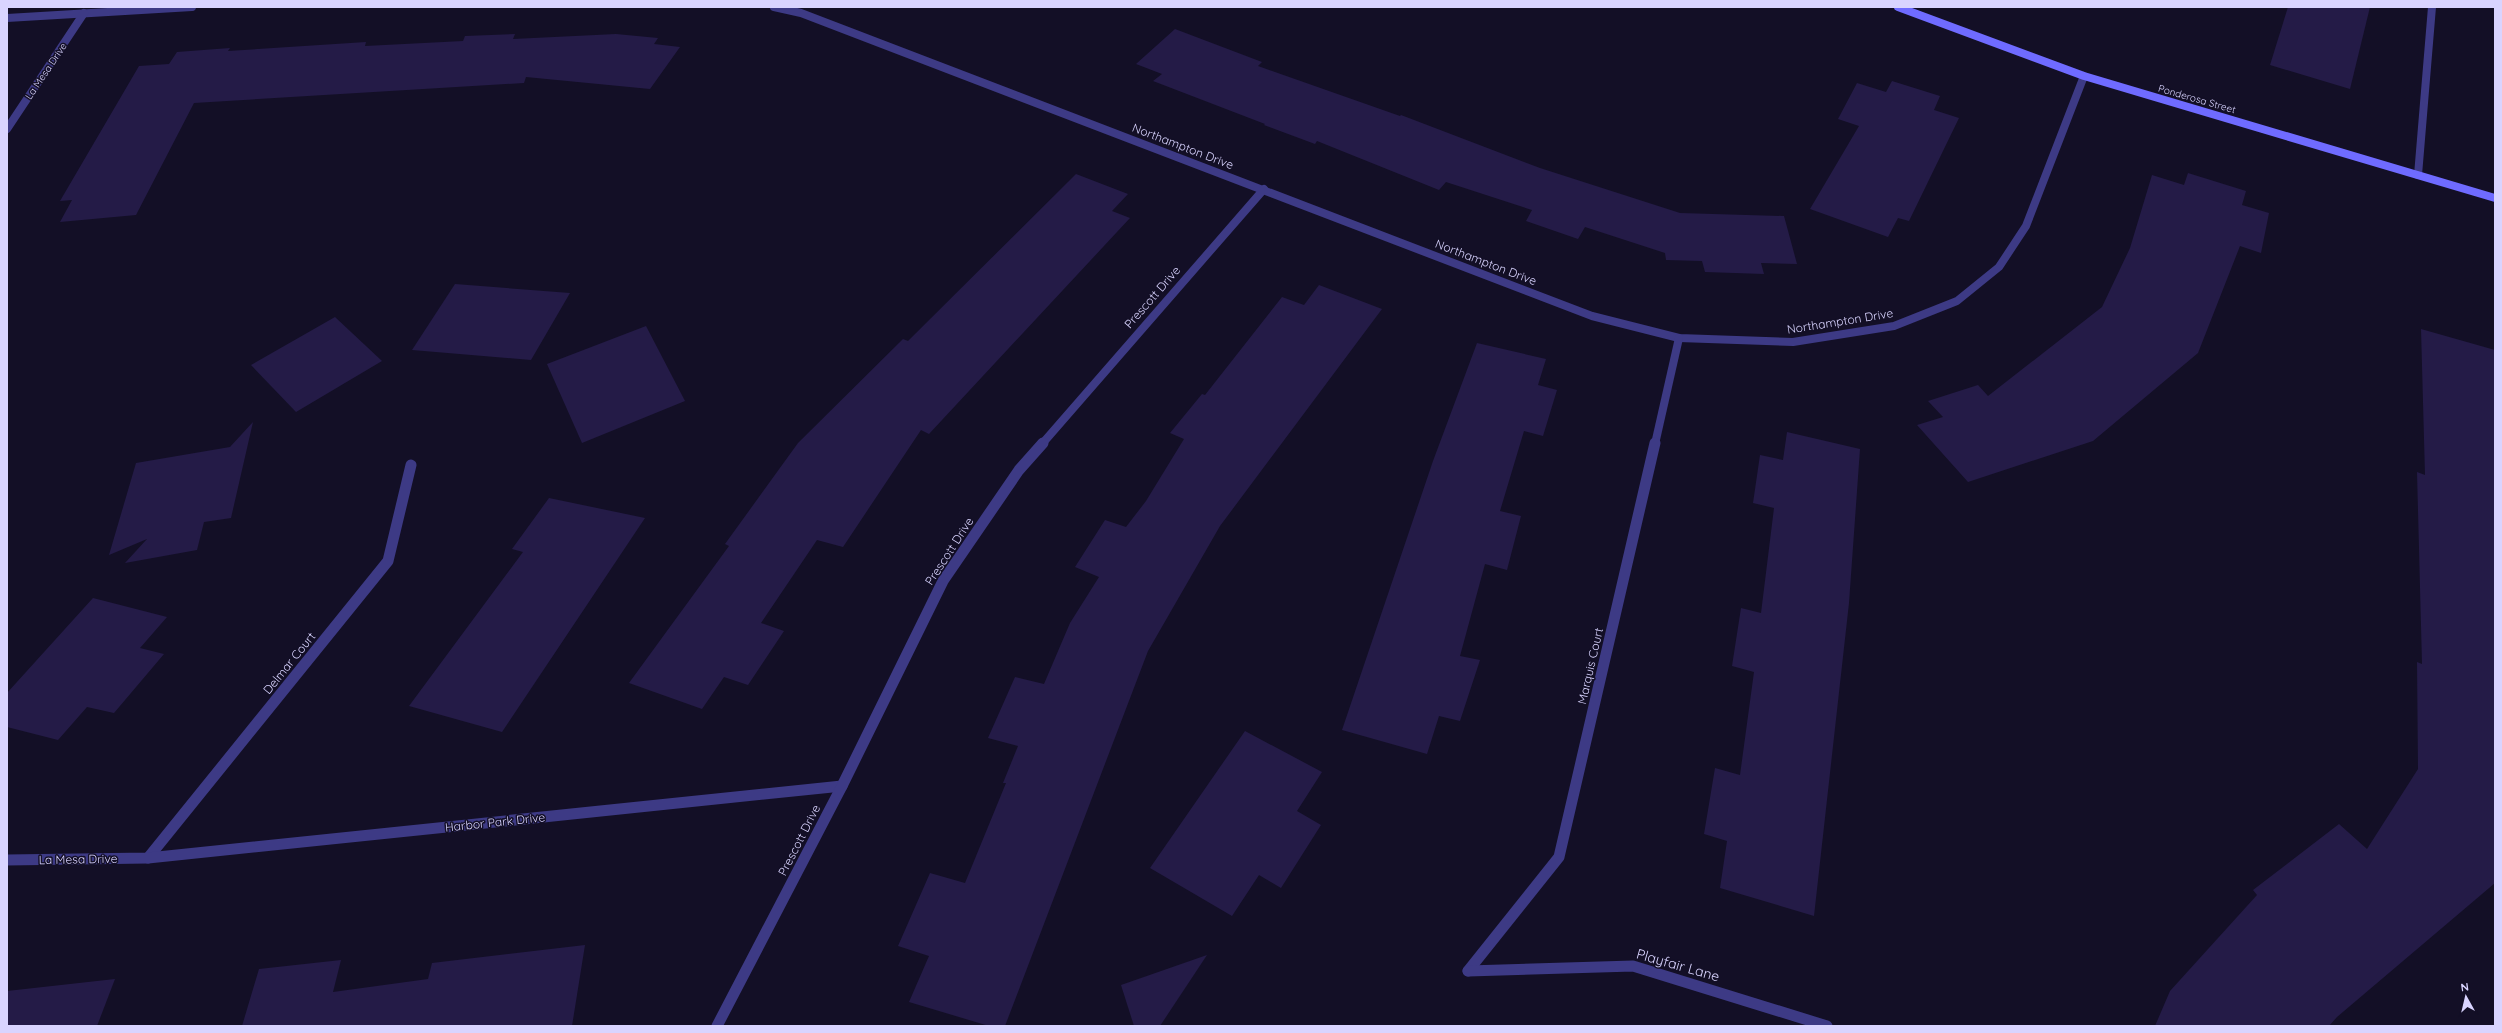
<svg xmlns="http://www.w3.org/2000/svg" width="2502" height="1033" font-family="Quicksand,sans-serif">
	<rect width="100%" height="100%" fill="#130f26"/>
	<g fill="#241b47">
		<path d="M2288,7H2370L2350,89L2270,65Z"/>
		<path d="M1175,29L1262,62L1258,66L1400,116L1401,115L1540,168L1680,213L1784,216L1797,264L1761,263L1764,274L1705,272L1702,261L1666,260L1665,253L1585,227L1578,239L1526,221L1532,210L1446,182L1439,190L1317,141L1315,144L1264,125L1265,124L1153,81L1162,74L1136,64Z"/>
		<path d="M515,34L513,39L616,34L658,38L654,44L680,47L650,89L526,77L524,83L194,103L136,215L60,222L72,200L60,201L139,66L169,64L177,52L230,48L228,51L366,42L365,46L463,41L465,36Z"/>
		<path d="M1892,81L1940,96L1934,110L1959,118L1909,221L1898,218L1888,237L1810,209L1859,126L1838,119L1857,83L1886,92Z"/>
		<path d="M2188,173L2246,191L2242,205L2269,213L2261,253L2240,246L2198,353L2093,441L1968,482L1917,425L1943,417L1928,401L1978,385L1988,396L2102,307L2130,248L2152,175L2184,185Z"/>
		<path d="M1076,174L1128,194L1112,211L1130,218L929,434L921,430L843,547L817,540L761,623L784,631L748,685L724,677L702,709L629,683L729,546L725,544L798,443L903,339L908,341Z"/>
		<path d="M455,284L570,293L531,360L412,350Z"/>
		<path d="M1319,285L1382,309L1220,526L1148,651L1005,1026H989L909,1002L929,956L898,946L930,873L965,883L1006,783H1003L1018,746L988,738L1015,677L1044,684L1070,623L1099,577L1075,567L1105,520L1126,527L1146,501L1184,439L1170,433L1202,394L1205,395L1282,297L1304,305Z"/>
		<path d="M335,317L382,361L296,412L251,365Z"/>
		<path d="M646,326L685,401L582,443L547,364Z"/>
		<path d="M2421,329L2495,350V883L2337,1017L2329,1026H2155L2170,991L2257,895L2253,890L2339,824L2367,849L2418,769L2417,662L2422,664L2417,472L2425,475Z"/>
		<path d="M1477,343L1546,359L1538,385L1557,390L1543,436L1524,431L1500,511L1521,516L1507,570L1485,564L1460,656L1480,660L1460,721L1439,716L1427,754L1342,730L1433,461Z"/>
		<path d="M253,422L231,518L204,522L197,550L125,563L147,539L109,555L136,463L230,447Z"/>
		<path d="M1787,432L1860,449L1849,603L1814,916L1720,888L1727,841L1704,834L1715,768L1740,775L1754,672L1732,666L1741,608L1761,613L1774,508L1753,503L1760,455L1783,460Z"/>
		<path d="M549,498L645,518L502,732L409,706L523,552L512,549Z"/>
		<path d="M93,598L167,617L140,648L164,654L114,713L87,707L58,740L7,727V693Z"/>
		<path d="M1245,731L1322,772L1297,811L1321,825L1281,888L1259,875L1232,916L1150,868Z"/>
		<path d="M585,945L572,1026H242L259,969L341,960L333,992L428,979L432,963Z"/>
		<path d="M1207,955L1160,1026H1134L1121,985Z"/>
		<path d="M115,979L97,1026H7V991Z"/>
	</g>
	<g fill="none" stroke-linecap="round" stroke-linejoin="round">
		<path stroke="#3d3a85" stroke-width="8" d="M2418,175L2432,7"/>
		<g stroke="#3d3a85" stroke-width="8">
			<path d="M774,7L801,13L1592,316L1679,338L1793,342L1894,326L1957,301L1999,267L2026,226L2084,76"/>
			<path d="M7,18L192,7"/>
			<path d="M7,129L84,13"/>
			<path d="M1042,444L1264,189"/>
			<path d="M1655,444L1679,338"/>
		</g>
		<g stroke="#3d3a85" stroke-width="11">
			<path d="M148,858L388,561L411,465"/>
			<path d="M7,860L148,858L842,786"/>
			<path d="M1468,971L1559,857L1655,443"/>
			<path d="M1468,971L1633,966L1827,1026"/>
			<path d="M717,1026L842,786L943,581L1019,470L1043,443"/>
		</g>
		<path stroke="#6f6bff" stroke-width="8" d="M1898,7L2084,76L2495,198"/>
	</g>
	<g text-anchor="middle" dominant-baseline="central" stroke-width="3" stroke-linejoin="round" paint-order="stroke">
		<g font-size="10" fill="#d9d4ff" stroke="#130f26">
			<text transform="translate(46 71) rotate(-56)">La Mesa Drive</text>
			<text transform="translate(2197 99) rotate(16)">Ponderosa Street</text>
		</g>
		<g font-size="12" fill="#d9d4ff" stroke="#130f26">
			<text transform="translate(1183 146) rotate(21)">Northampton Drive</text>
			<text transform="translate(1486 262) rotate(21)">Northampton Drive</text>
			<text transform="translate(1152 297) rotate(-49)">Prescott Drive</text>
			<text transform="translate(1840 321) rotate(-9)">Northampton Drive</text>
			<text transform="translate(949 551) rotate(-57)">Prescott Drive</text>
			<text transform="translate(289 663) rotate(-51)">Delmar Court</text>
			<text transform="translate(1590 666) rotate(-77)">Marquis Court</text>
			<text transform="translate(495 822) rotate(-6)">Harbor Park Drive</text>
			<text transform="translate(799 840) rotate(-63)">Prescott Drive</text>
			<text transform="translate(78 859) rotate(-1)">La Mesa Drive</text>
		</g>
		<g font-size="14" fill="#d9d4ff" stroke="#130f26">
			<text transform="translate(1678 965) rotate(16)">Playfair Lane</text>
		</g>
	</g>
	<rect width="2502" height="1033" fill="none" stroke="#d9d4ff" stroke-width="16"/>
	<g transform="translate(2466 997) rotate(352)" stroke="#130f26" stroke-width="3" paint-order="stroke">
	<path d="M0-3L7 15L0 10L-7 15Z" fill="#d9d4ff"/>
	<text y="-6" font-size="11" font-weight="bold" text-anchor="middle" fill="#d9d4ff">N</text>
	</g>
</svg>
